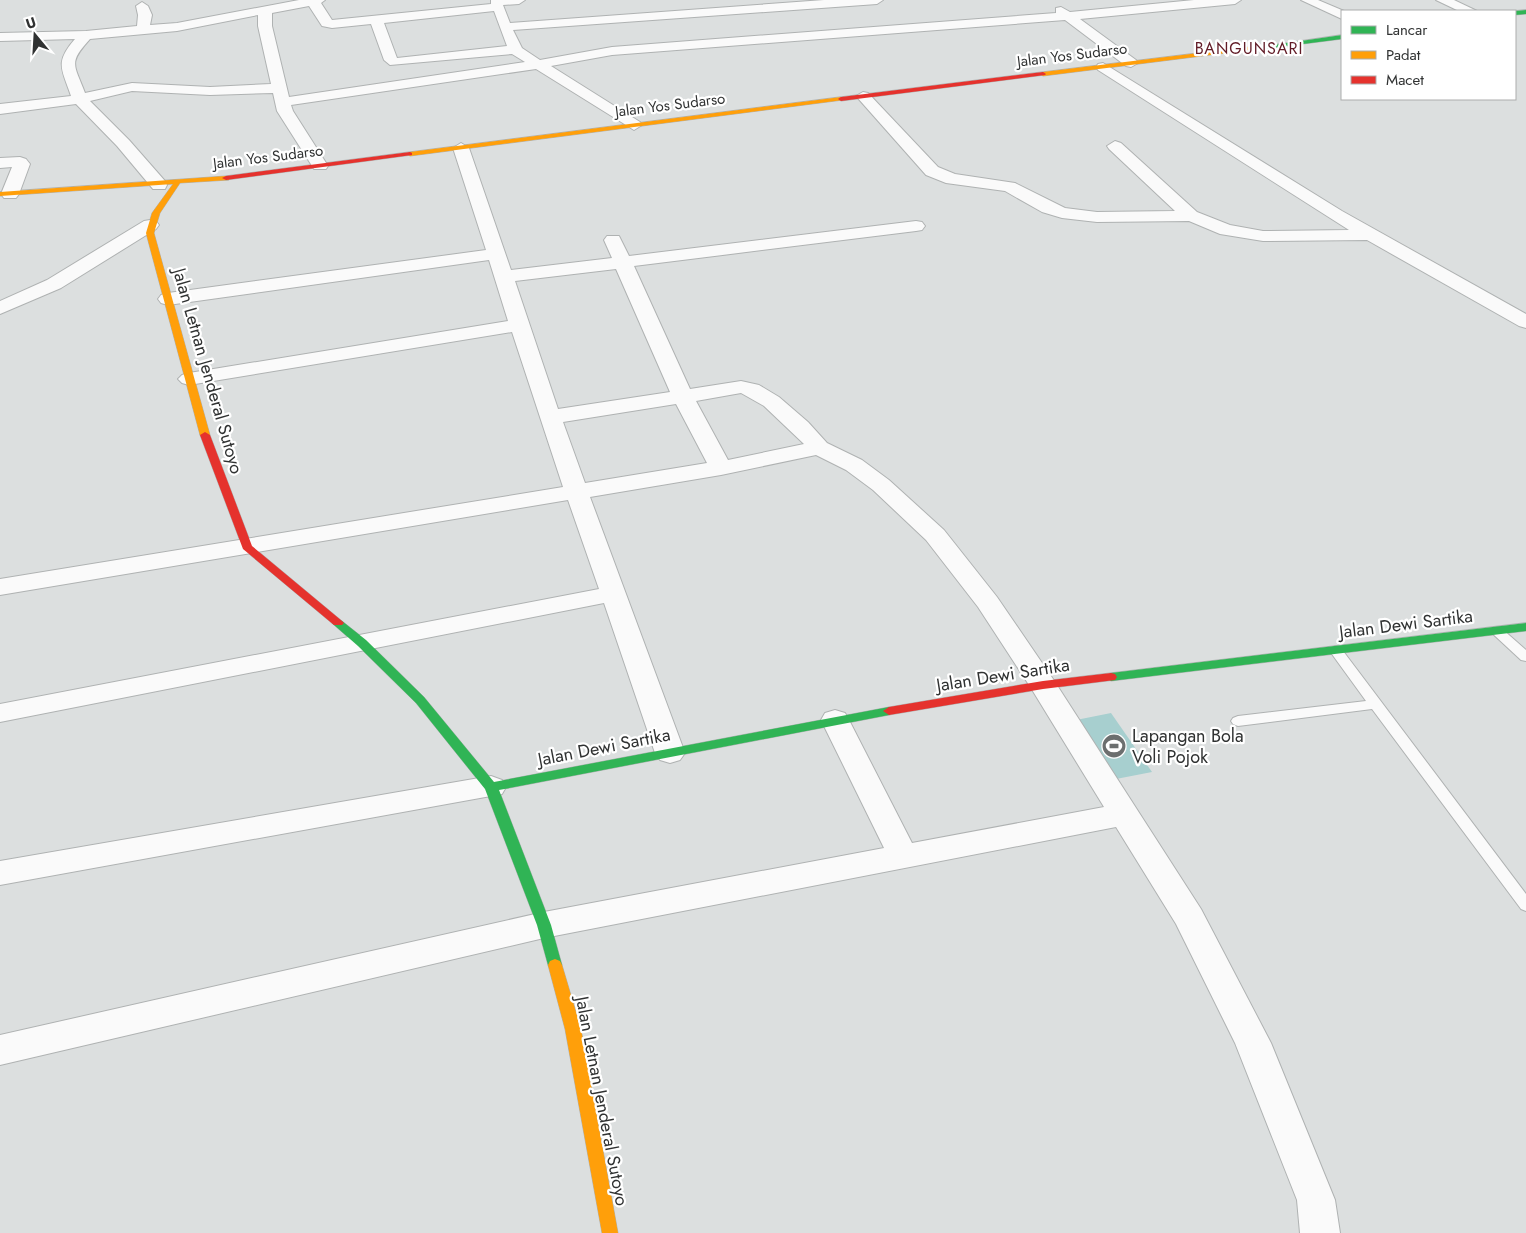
<svg xmlns="http://www.w3.org/2000/svg" width="1526" height="1233" font-family="Jost,sans-serif">
	<rect width="100%" height="100%" fill="#dcdfdf"/>
	<path fill="#a7cfcf" d="M1111,713L1152,772L1116,779L1076,720Z"/>
	<g fill="none" stroke-linecap="round" stroke-linejoin="round">
		<defs>
			<g id="lane">
				<path d="M1497,627L1501,628L1526,650V661L1521,660L1493,634L1491,631L1493,628Z"/>
				<path d="M1335,646L1340,647L1526,894V911L1521,909L1372,709L1238,726L1233,724L1231,721L1233,718L1238,716L1366,701L1329,650Z"/>
			</g>
			<g id="street">
				<path d="M299,0H325L321,3L332,20L491,4V0H525L519,4L503,5L510,23L824,0H883L877,4L513,30L522,48L540,60L612,47L1056,13V8L1061,7L1070,12L1194,0H1241L1235,4L1080,19L1136,60L1138,63L1131,67L1126,66L1065,20L612,55L551,66L640,122L642,125L634,130L536,69L291,105L293,111L328,166L326,169H314L277,111L273,93L210,95L132,91L90,101L129,140L165,181L167,185L165,189H153L117,146L76,104L0,114V104L71,96C62,69 54,63 75,39L0,41V33L86,31L137,26L138,15L136,6L142,2L148,6L152,15L150,25L177,23ZM309,6L322,26L332,28L371,24L384,60L390,65L512,54L525,62L289,97L272,26V13ZM494,11L507,46L397,58L384,23ZM258,15V26L271,84L210,87L132,83L85,93C74,64 68,63 90,39L177,31Z"/>
				<path d="M1301,0H1318L1344,11H1342V19Z"/>
				<path d="M1436,0H1454L1477,11H1459Z"/>
				<path d="M1103,63L1342,211L1526,314V328L1519,326L1367,240L1263,241L1220,234L1189,221L1097,222L1062,218L1042,212L1005,191L946,183L926,175L856,96L863,92L868,93L938,167L955,174L1015,183L1065,208L1097,212L1175,211L1109,149L1107,146L1115,141L1121,143L1197,212L1230,225L1263,231L1349,230L1098,70L1096,67L1098,64Z"/>
				<path d="M461,143L469,148L511,270L612,258L604,240L607,236H619L629,256L916,221L922,222L925,226L922,230L916,231L634,266L690,389L741,381L759,385L779,397L808,422L827,443L862,460L889,480L944,530L997,597L1053,679L1201,909L1271,1043L1335,1200L1340,1233H1300L1297,1200L1235,1043L1176,924L1116,827L544,938L0,1065V1035L544,912L884,848L821,720L825,713L835,710L845,713L849,720L912,843L1104,807L1031,688L978,607L926,540L873,490L846,470L816,455L721,475L590,497L685,753L680,760L670,763L660,760L655,753L604,603L0,722V704L599,589L568,500L0,595V579L563,487L512,332L189,385L182,383L178,379L182,375L189,373L508,321L489,260L168,305L161,303L158,299L161,295L168,293L486,250L453,148ZM616,269L670,392L558,409L515,281ZM741,393L764,406L804,444L728,460L696,401ZM676,404L707,463L585,483L563,422Z"/>
				<path d="M20,157L26,159L30,164L19,194L16,198H4L1,194L12,167L0,168V158Z"/>
				<path d="M150,220L156,221L159,225L156,229L61,288L0,314V301L47,280L144,221Z"/>
				<path d="M491,776L502,780L506,787L502,794L0,885V861Z"/>
			</g>
			<g id="fast">
				<path d="M1526,10V14L1515,15V11Z"/>
				<path d="M1342,35V39L1256,50L1253,48Z"/>
				<path d="M338,619L342,621L366,640L424,697L494,782L889,707L895,711L889,715L499,790L551,925L562,965L560,969L555,971L550,969L548,965L537,925L485,789L416,703L358,646L334,625L332,623Z"/>
				<path d="M1526,623V631L1111,681L1105,677L1111,673Z"/>
			</g>
			<g id="slow">
				<path d="M1256,46L1259,48L1258,49L1043,76L1040,74L1043,72Z"/>
				<path d="M841,97L844,99L843,100L410,156L407,154L410,152Z"/>
				<path d="M226,176H229V180L180,183L160,213L154,233L210,435L205,438L200,435L146,233L152,213L173,184L0,196V192Z"/>
				<path d="M555,959L560,961L562,965L581,1029L618,1233H602L565,1029L548,965L550,961Z"/>
			</g>
			<g id="jam">
				<path d="M1043,72L1046,74L1045,75L841,101L838,99L841,97Z"/>
				<path d="M410,152L412,153V155L226,180L222,178L226,176Z"/>
				<path d="M205,432L210,435L252,546L342,621L344,623L342,625H334L243,549L200,435Z"/>
				<path d="M1111,673L1115,674L1117,677L1115,680L1043,689L889,715L883,711L889,707L1043,681Z"/>
			</g>
		</defs>
		<use href="#lane" stroke="#afb2b2" stroke-width="2"/>
		<use href="#street" stroke="#afb2b2" stroke-width="2"/>
		<use href="#fast" stroke="#afb2b2" stroke-width="1"/>
		<use href="#slow" stroke="#afb2b2" stroke-width="1"/>
		<use href="#jam" stroke="#afb2b2" stroke-width="1"/>
		<use href="#lane" fill="#fafafa" fill-rule="evenodd"/>
		<use href="#street" fill="#fafafa" fill-rule="evenodd"/>
		<use href="#fast" fill="#30b455" fill-rule="evenodd"/>
		<use href="#slow" fill="#ff9f0a" fill-rule="evenodd"/>
		<use href="#jam" fill="#e5322d" fill-rule="evenodd"/>
	</g>
	<defs>
		<symbol id="stadium-disc" viewBox="-11 -11 22 22"><circle r="9.5" fill="#6c6f6f" stroke="#fff"/><path d="M0-5a6.5 5 0 1 0 0 10a6.5 5 0 1 0 0-10ZM-3.5-1.8h7v3.6h-7Z" fill="#fff"/></symbol>
	</defs>
	<g fill-rule="evenodd">
		<use href="#stadium-disc" x="1100" y="732" width="28" height="28"/>
	</g>
	<g text-anchor="middle" dominant-baseline="central" stroke-width="4.5" stroke-linejoin="round" paint-order="stroke">
		<g font-size="15" fill="#303232" stroke="#fff">
			<text transform="translate(1072 55) rotate(-7)">Jalan Yos Sudarso</text>
			<text transform="translate(670 105) rotate(-7)">Jalan Yos Sudarso</text>
			<text transform="translate(268 157) rotate(-7)">Jalan Yos Sudarso</text>
		</g>
		<g font-size="16" letter-spacing="1" fill="#621c27" stroke="#fff">
			<text x="1249" y="48">BANGUNSARI</text>
		</g>
		<g font-size="18" fill="#303232" stroke="#fff">
			<text transform="translate(208 371) rotate(74)">Jalan Letnan Jenderal Sutoyo</text>
			<text transform="translate(1406 624) rotate(-7)">Jalan Dewi Sartika</text>
			<text transform="translate(1003 675) rotate(-9)">Jalan Dewi Sartika</text>
			<text transform="translate(604 747) rotate(-11)">Jalan Dewi Sartika</text>
			<text transform="translate(602 1101) rotate(79)">Jalan Letnan Jenderal Sutoyo</text>
		</g>
		<g font-size="18" fill="#303232" stroke="#fff" text-anchor="start">
			<text x="1132" y="736">Lapangan Bola<tspan x="1132" dy="21">Voli Pojok</tspan></text>
		</g>
	</g>
	<rect x="1341" y="10" width="175" height="90" fill="#ffffff" stroke="#acadad"/>
	<rect x="1351" y="26" width="25" height="8" fill="#30b455" stroke="#acadad"/>
	<text x="1386" y="35" font-size="15" fill="#303232">Lancar</text>
	<rect x="1351" y="51" width="25" height="8" fill="#ff9f0a" stroke="#acadad"/>
	<text x="1386" y="60" font-size="15" fill="#303232">Padat</text>
	<rect x="1351" y="76" width="25" height="8" fill="#e5322d" stroke="#acadad"/>
	<text x="1386" y="85" font-size="15" fill="#303232">Macet</text>
	<g transform="translate(35 35) rotate(342)" stroke="#ffffff" stroke-width="4" paint-order="stroke">
	<path d="M0-4L9 19L0 12L-9 19Z" fill="#303232"/>
	<text y="-8" font-size="14" font-weight="bold" text-anchor="middle" fill="#303232">U</text>
	</g>
</svg>
